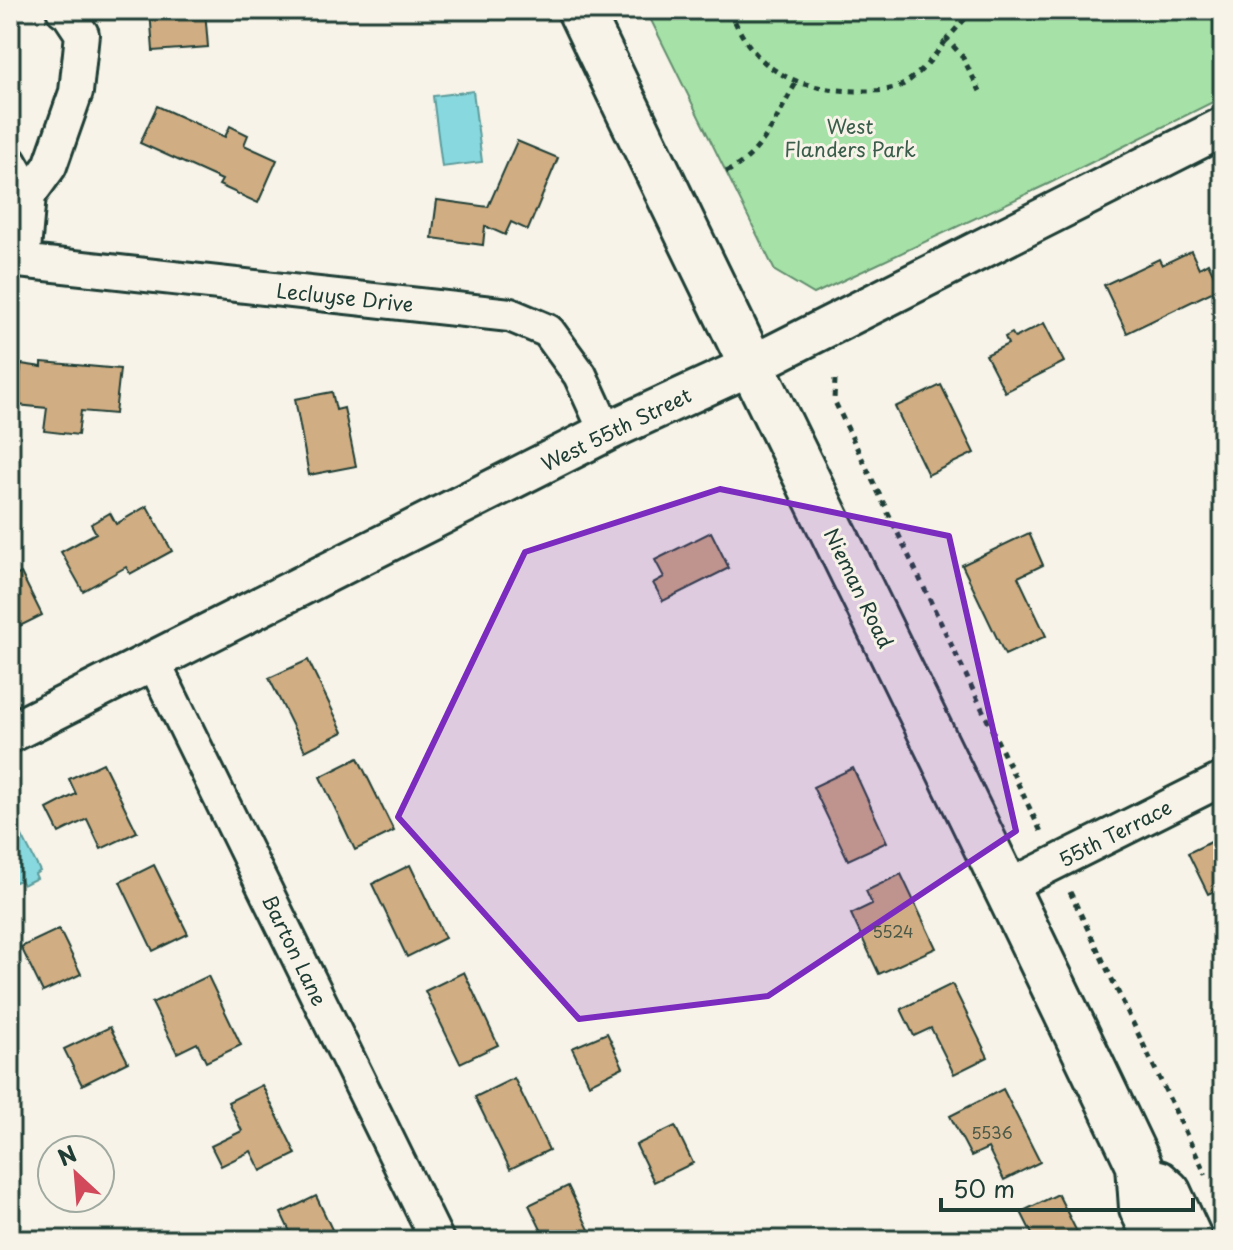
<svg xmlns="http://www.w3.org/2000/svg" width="1233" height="1250" font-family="'Playpen Sans',sans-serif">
	<rect width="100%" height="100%" fill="#f7f3e8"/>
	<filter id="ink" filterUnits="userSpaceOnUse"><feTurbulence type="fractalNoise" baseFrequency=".0125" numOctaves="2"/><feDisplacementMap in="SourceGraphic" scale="16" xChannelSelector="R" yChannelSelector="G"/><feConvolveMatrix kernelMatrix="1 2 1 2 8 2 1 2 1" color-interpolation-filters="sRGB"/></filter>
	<g filter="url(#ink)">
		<path fill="#a6e1a7" stroke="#628f6e" stroke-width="2" d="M646,10H1223V97L1050,183L814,294L775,271Z"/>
		<g fill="#87d9df" stroke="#5d9b9b" stroke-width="2">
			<path d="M473,91L482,162L442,167L433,96Z"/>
			<path d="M12,816L40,871L35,874L37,878L23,885L20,880L10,884Z"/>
		</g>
		<g fill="#d0ad83" stroke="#1f3d34" stroke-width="2">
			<path d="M150,10H205L208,47L153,51Z"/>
			<path d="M157,106L225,137L230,126L248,135L244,145L277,160L258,203L219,185L222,180L140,143Z"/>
			<path d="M517,141L558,158L528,230L511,222L505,235L485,226L483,245L432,238L437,200L488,207Z"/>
			<path d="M1191,251L1199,268L1208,263L1220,288L1127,333L1104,285L1159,259L1162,265Z"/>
			<path d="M1044,323L1064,362L1005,392L986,355L1008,344L1005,337L1012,333L1015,338Z"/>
			<path d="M42,362L120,369L115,414L81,411L78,435L44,431L47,408L17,405L21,364L42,367Z"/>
			<path d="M941,385L974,453L928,475L895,407Z"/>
			<path d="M332,392L336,410L344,408L356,466L309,475L295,399Z"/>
			<path d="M147,506L172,551L130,574L126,567L83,591L61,552L96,533L91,524L110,513L116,524Z"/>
			<path d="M711,532L729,568L663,601L653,583L664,577L655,560Z"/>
			<path d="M1029,533L1043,565L1018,577L1046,636L1005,655L962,565Z"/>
			<path d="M21,573L42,615L10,631V579Z"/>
			<path d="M308,660L343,732L305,751L269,678Z"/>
			<path d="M358,758L394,831L355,850L320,777Z"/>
			<path d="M103,763L137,832L101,849L87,819L59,833L47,809L76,794L69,779Z"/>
			<path d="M853,768L887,842L848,860L813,787Z"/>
			<path d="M1223,836V887L1208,894L1188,853Z"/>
			<path d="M154,865L188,934L153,951L120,882Z"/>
			<path d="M410,865L445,938L407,957L372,884Z"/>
			<path d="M901,874L936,948L879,974L851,914L872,904L866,891Z"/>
			<path d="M59,929L81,974L43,992L21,947Z"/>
			<path d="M464,972L498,1045L460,1063L425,991Z"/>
			<path d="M208,976L241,1045L206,1062L197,1043L177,1053L152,1003Z"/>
			<path d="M952,984L988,1057L954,1074L931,1028L914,1036L901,1009Z"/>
			<path d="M110,1027L128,1062L82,1085L64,1049Z"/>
			<path d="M607,1033L623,1067L589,1084L572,1048Z"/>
			<path d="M514,1078L549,1150L510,1169L475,1097Z"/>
			<path d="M262,1085L296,1154L261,1171L251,1151L221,1166L211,1146L242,1131L228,1102Z"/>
			<path d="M1003,1089L1040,1162L1004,1180L988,1148L971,1156L950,1116Z"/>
			<path d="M675,1126L693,1163L654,1182L636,1145Z"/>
			<path d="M568,1186L594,1240H546L529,1205Z"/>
			<path d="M1058,1194L1081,1240H1035L1021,1212Z"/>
			<path d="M316,1196L337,1240H294L281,1213Z"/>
		</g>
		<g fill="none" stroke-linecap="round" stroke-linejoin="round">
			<defs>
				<g id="minor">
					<path d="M10,162L29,195"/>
					<path d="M10,260L510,315L548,331L580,375L606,432"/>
					<path d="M23,261L29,195L50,166L76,92L82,34L68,13L63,10"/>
					<path d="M153,661L437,1240"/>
					<path d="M1007,887L1223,779"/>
				</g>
				<path id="tertiary" d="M10,733L606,432L750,366L1223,127"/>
				<g id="secondary">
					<path d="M580,10C764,396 956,778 1139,1165L1142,1208L1157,1240"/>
					<path d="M1158,1183L1168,1192L1190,1240"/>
				</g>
			</defs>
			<use href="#minor" stroke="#1f3d34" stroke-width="38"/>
			<use href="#tertiary" stroke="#1f3d34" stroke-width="44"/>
			<use href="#secondary" stroke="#1f3d34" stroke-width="50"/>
			<g stroke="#1f3d34" stroke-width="5" stroke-dasharray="6 6" stroke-linecap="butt">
				<path d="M730,10C754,73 799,91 862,91C875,91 893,91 904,84C922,72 935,56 947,39"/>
				<path d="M973,10L947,39L962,56L980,91"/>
				<path d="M1180,10L1184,18"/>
				<path d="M726,172C763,155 776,117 796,83"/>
				<path d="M835,380L834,400L1043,836"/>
				<path d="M1070,892L1206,1175"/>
				<path d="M1217,1198L1223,1211"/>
			</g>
			<use href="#minor" stroke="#f7f3e8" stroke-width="32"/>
			<use href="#tertiary" stroke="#f7f3e8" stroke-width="38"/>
			<use href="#secondary" stroke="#f7f3e8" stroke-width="44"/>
		</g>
	</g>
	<path fill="#7b2cbf" fill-opacity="0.2" stroke="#7b2cbf" stroke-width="6" stroke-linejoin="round" d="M720,489L949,536L1016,831L768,996L579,1019L398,817L525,552Z"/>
	<g text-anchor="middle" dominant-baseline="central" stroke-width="6" stroke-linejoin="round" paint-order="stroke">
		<g font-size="16" fill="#4b5948">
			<text x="893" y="931">5524</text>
			<text x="992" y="1132">5536</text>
		</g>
		<g font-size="20" fill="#3a5e4b" stroke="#f7f3e8">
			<text x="850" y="126">West<tspan x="850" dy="23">Flanders Park</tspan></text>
		</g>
		<g font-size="20" fill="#1f3d34" stroke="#f7f3e8">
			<text transform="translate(345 297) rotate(6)">Lecluyse Drive</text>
			<text transform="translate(616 429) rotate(-26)">West 55th Street</text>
			<text transform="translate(859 588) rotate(64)">Nieman Road</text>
			<text transform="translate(1115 833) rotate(-27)">55th Terrace</text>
			<text transform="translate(295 950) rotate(64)">Barton Lane</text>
		</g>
	</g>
	<rect width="1233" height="1250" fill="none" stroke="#f7f3e8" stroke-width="40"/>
	<rect x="20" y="20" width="1193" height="1210" fill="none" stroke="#1f3d34" stroke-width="3" filter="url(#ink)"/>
	<g transform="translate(76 1174) rotate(334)"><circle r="38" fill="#f7f3e8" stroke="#a1aaa0" stroke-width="2"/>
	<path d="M0-6L14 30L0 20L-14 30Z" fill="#d1495b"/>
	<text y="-12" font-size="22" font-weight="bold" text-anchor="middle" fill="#1f3d34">N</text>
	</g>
	<path d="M941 1198v12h252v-12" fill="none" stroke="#1f3d34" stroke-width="4"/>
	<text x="953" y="1198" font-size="24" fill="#1f3d34" stroke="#f7f3e8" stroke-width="6" paint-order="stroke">50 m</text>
</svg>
